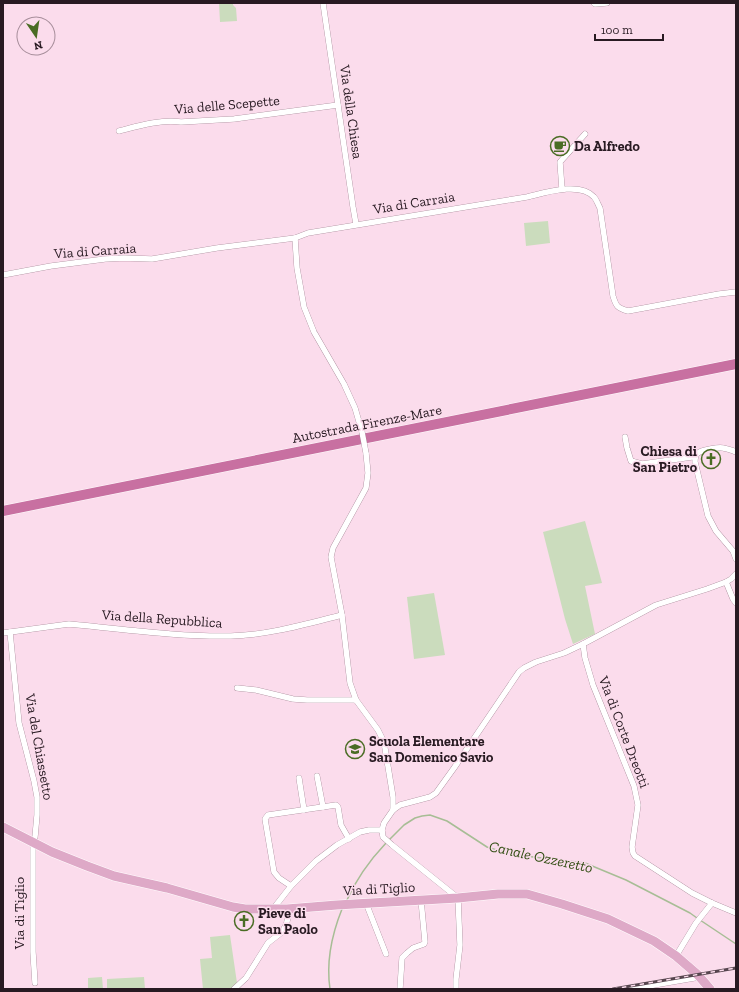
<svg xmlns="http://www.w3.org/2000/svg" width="739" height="992" font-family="'Zilla Slab',serif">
	<rect width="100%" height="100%" fill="#fbdcec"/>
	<g fill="#cbdcbd">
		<path d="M219,3H233V5L236,8L237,21L220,22Z"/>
		<path d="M548,221L550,243L526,246L524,223Z"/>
		<path d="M585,521L602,583L585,586L595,634L573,644L565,619L543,532Z"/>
		<path d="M434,593L445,655L414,659L407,597Z"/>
		<path d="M230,935L237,983L230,989H203L200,959L212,958L210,937Z"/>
		<path d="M102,977L103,989H88V978Z"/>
		<path d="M144,977L145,989H107V979Z"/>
	</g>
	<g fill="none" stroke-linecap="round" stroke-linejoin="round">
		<g stroke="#a7bd95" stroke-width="1.5">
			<path d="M389,840L404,825L415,818L422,816L430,815L447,821L487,847L500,851L525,856L585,863L626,880L690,913L697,918"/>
			<path d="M346,902C356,879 369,861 386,843"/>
			<path d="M700,920L736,944"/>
			<path d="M330,989C326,962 332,934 342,909"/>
		</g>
		<defs>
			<g id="minor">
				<path d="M323,3L353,207L356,224"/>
				<path d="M594,3L595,4L607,3"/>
				<path d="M119,131C138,126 161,119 181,122L234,119L338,105"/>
				<path d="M562,189L560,162L585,134"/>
				<path d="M295,238L297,268L304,307L314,332L344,384L355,408L362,432"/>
				<path d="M3,275L51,266L105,259L124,258L152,259L217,248L295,238L308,233L527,197C544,193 580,181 594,197C597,200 598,205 600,208L613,296C616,306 617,308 628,311L719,294L736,292"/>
				<path d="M625,437L627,448L631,461L642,464L692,457H695"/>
				<path d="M736,452C732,450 728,449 723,448C718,447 702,450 698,453C695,455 695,458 695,462L708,516L716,531L733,551L736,559"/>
				<path d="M366,453L368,473L366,488L333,548L331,557L342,615L350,683L356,700L378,730L384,742L393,797V810"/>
				<path d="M726,582L733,599L736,603"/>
				<path d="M10,632L19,723L34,781L37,797V815L35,837L33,843V952L35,983"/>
				<path d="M3,633L69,624L79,625C130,630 180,637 231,636C269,635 306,624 342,615"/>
				<path d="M583,644L585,658L593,685L634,786L638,805L632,847L633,853L635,856L692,893L712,903L736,913"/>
				<path d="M237,688L256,690L293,699L307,700H356"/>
				<path d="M317,776L323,807"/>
				<path d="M299,778L304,810"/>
				<path d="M291,886L279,878L274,872L265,819L268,815L336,805L338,807L341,825L349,839"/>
				<path d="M366,903L386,954"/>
				<path d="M273,909L291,886L316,861L337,845L360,832L369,830H382"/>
				<path d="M676,956L696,923L712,903"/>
				<path d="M234,989L246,978L268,943L282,932L286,925L288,918L287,909"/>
				<path d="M400,989L402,958L407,953L413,948L424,944L425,942L421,900"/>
				<path d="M456,989V979L460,945L458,898L392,845L383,837L382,830L384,823L393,810L400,805L430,797L436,793L454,768L519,672L524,668L536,662L564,653L583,644L656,605L707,589L726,582L731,579L736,574"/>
				<path d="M631,989L700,977"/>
			</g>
			<path id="primary" d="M3,827L52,852L87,866L114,876L167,888L233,907L245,909H287L337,905L458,898L498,894H527L562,904L608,919L654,941L676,956L698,975L710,989"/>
			<path id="motorway" d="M3,511L736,364"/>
		</defs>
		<use href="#minor" stroke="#9a7889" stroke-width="6"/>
		<use href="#primary" stroke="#fff" stroke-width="10"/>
		<use href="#motorway" stroke="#fff" stroke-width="11"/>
		<use href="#minor" stroke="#fff" stroke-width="5.5"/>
		<use href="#primary" stroke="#dea9c7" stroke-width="9"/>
		<use href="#motorway" stroke="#c870a1" stroke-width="10"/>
		<defs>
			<path id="rail" d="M613,989L736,968"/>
		</defs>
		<use href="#rail" stroke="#56454e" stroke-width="3"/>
		<use href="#rail" stroke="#fbdcec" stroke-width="1.5" stroke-dasharray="4.5" stroke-linecap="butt"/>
		<defs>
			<path id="minor-bridge" d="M362,432L366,453"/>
		</defs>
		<use href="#minor-bridge" stroke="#9a7889" stroke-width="6" stroke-linecap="butt"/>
		<use href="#minor-bridge" stroke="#fff" stroke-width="5.5"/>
	</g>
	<defs>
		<symbol id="cafe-ring" viewBox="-11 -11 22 22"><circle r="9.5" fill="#fbdcec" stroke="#4a6c24" stroke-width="1.5"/><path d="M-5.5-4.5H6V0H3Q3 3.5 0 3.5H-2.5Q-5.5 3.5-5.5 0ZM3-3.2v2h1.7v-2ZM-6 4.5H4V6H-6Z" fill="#4a6c24"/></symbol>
		<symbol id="church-ring" viewBox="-11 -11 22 22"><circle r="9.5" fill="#fbdcec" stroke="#4a6c24" stroke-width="1.5"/><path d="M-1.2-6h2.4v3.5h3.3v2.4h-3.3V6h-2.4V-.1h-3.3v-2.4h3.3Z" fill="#4a6c24"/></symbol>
		<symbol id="school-ring" viewBox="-11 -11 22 22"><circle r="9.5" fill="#fbdcec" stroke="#4a6c24" stroke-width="1.5"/><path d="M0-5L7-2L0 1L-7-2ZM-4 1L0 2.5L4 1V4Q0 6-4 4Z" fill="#4a6c24"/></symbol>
	</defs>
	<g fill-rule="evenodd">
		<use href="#cafe-ring" x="549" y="135" width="22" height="22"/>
		<use href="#church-ring" x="700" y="448" width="22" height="22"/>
		<use href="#school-ring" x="344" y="738" width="22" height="22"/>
		<use href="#church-ring" x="233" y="910" width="22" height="22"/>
	</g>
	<g text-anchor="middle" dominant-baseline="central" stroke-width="3" stroke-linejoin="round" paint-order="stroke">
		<g font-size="14" fill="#281a22" stroke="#fbdcec">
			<text transform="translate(227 105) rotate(-5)">Via delle Scepette</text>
			<text transform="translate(351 112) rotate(82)">Via della Chiesa</text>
			<text transform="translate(414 203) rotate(-9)">Via di Carraia</text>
			<text transform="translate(95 251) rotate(-4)">Via di Carraia</text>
			<text transform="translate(367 424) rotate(-11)">Autostrada Firenze-Mare</text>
			<text transform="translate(162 619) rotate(4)">Via della Repubblica</text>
			<text transform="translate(624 732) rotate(69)">Via di Corte Dreotti</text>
			<text transform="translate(39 747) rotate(80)">Via del Chiassetto</text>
			<text transform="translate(379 889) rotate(-3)">Via di Tiglio</text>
			<text transform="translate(19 913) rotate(-90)">Via di Tiglio</text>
		</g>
		<g font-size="14" font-weight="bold" fill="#281a22" stroke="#fbdcec" text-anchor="start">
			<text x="574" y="146">Da Alfredo</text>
			<text x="697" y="451" text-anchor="end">Chiesa di<tspan x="697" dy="16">San Pietro</tspan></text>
			<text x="369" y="741">Scuola Elementare<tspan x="369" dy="16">San Domenico Savio</tspan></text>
			<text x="258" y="913">Pieve di<tspan x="258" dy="16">San Paolo</tspan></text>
		</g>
		<g font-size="15" font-style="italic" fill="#344f15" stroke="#fbdcec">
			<text transform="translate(541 857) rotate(12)">Canale Ozzeretto</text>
		</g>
	</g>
	<rect width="739" height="992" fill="none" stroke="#281a22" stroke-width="8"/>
	<g transform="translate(36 36) rotate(167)"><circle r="19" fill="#fbdcec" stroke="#a78e9b"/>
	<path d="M0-3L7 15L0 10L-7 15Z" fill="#4a6c24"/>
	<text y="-6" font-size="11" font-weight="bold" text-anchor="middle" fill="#281a22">N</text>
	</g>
	<path d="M595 34v6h68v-6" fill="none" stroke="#281a22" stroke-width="2"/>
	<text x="601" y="34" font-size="12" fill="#281a22" stroke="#fbdcec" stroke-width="3" paint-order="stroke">100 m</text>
</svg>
